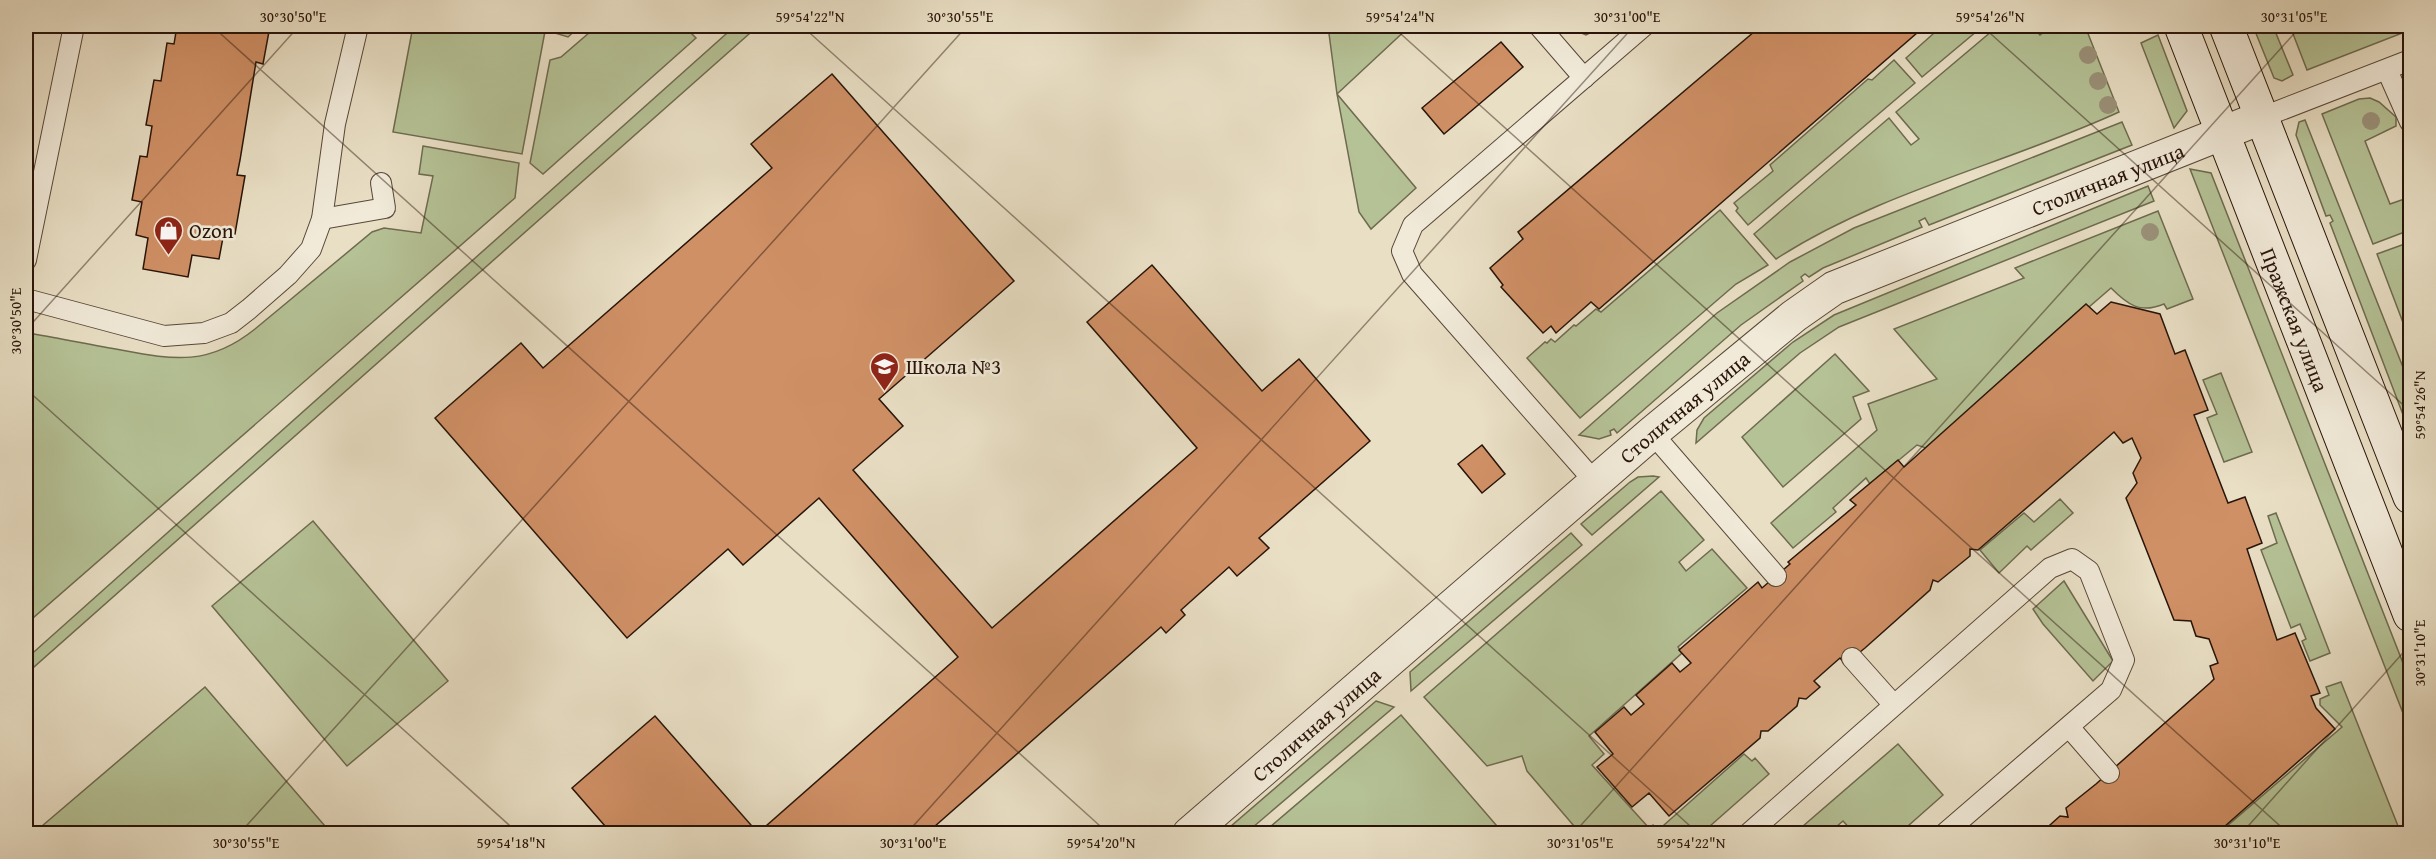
<svg xmlns="http://www.w3.org/2000/svg" width="2436" height="859" font-family="'Gentium Book Plus',serif">
	<rect width="100%" height="100%" fill="#e9dfc5"/>
	<filter id="stains"><feTurbulence type="fractalNoise" baseFrequency=".00333" numOctaves="4"/><feColorMatrix values="0 0 0 0 .2 0 0 0 0 .09 0 0 0 0 .02 0 0 0 .5 -.17"/></filter>
	<radialGradient id="worn" r=".72"><stop offset=".6" stop-color="#630" stop-opacity="0"/><stop offset="1" stop-color="#630" stop-opacity=".3"/></radialGradient>
	<g fill="#b5c296" stroke="#6e6b50" stroke-width="1.5">
		<path d="M413,26H546L522,154L393,132Z"/>
		<path d="M556,26H580L568,37L555,33Z"/>
		<path d="M597,26H684L696,38L543,174L530,163L550,60L561,57Z"/>
		<path d="M735,26H758L26,674V659Z"/>
		<path d="M1328,26H1410L1337,94L1416,188L1371,229L1359,212L1337,94Z"/>
		<path d="M1565,26H1597L1592,32L1586,35Z"/>
		<path d="M1942,26H1983L1922,77L1906,58Z"/>
		<path d="M1998,26H2032L2040,35L2048,29L2045,26H2085L2119,112C2006,164 1881,191 1776,259L1754,234L1889,118L1911,145L1919,139L1896,112Z"/>
		<path d="M2253,26H2273L2293,75L2282,81L2274,78Z"/>
		<path d="M2290,26H2362L2371,29L2381,26H2410V30L2307,70Z"/>
		<path d="M2158,35L2187,111L2174,128L2141,43Z"/>
		<path d="M1894,60L1915,83L1748,225L1736,211L1738,208L1734,203L1773,171L1770,165L1868,79L1872,80Z"/>
		<path d="M2370,98L2379,102L2396,117V126L2365,141L2390,204L2410,197V230L2373,244L2322,114L2359,99Z"/>
		<path d="M2305,120L2410,385V433L2330,223L2333,221L2330,215L2326,216L2296,135L2299,122Z"/>
		<path d="M2122,122L2132,145L1929,225L1925,218L1919,221L1922,227L1823,268L1809,277L1805,274L1801,277L1803,281L1741,325L1617,433L1614,429L1610,431L1611,435L1599,439L1579,435L1717,313L1790,262L1854,228Z"/>
		<path d="M423,146L519,163L515,198L26,624V336L34,334C63,339 92,345 121,350C175,360 209,366 255,329L372,232L384,228L421,233L433,176L419,174Z"/>
		<path d="M2190,169L2211,173L2410,681V731Z"/>
		<path d="M2148,186L2154,201L1839,327L1800,353L1696,443L1697,430L1704,418L1793,342L1834,315Z"/>
		<path d="M1720,210L1768,265L1736,284L1580,418L1527,358L1545,342L1547,343L1551,339L1555,342L1574,325L1576,326L1596,309L1601,312Z"/>
		<path d="M2158,211L2193,299L2167,309L2164,304C2140,314 2128,305 2111,288L1926,448L1917,445L1870,484L1866,478L1833,508L1836,512L1793,548L1771,523L1877,430L1868,404L1937,379L1894,329L2024,278L2015,268Z"/>
		<path d="M2410,242V341L2377,254Z"/>
		<path d="M1835,354L1869,391L1853,397L1861,419L1783,487L1742,437Z"/>
		<path d="M2221,373L2252,452L2224,462L2207,418L2217,414L2203,380Z"/>
		<path d="M1653,476L1659,477L1592,535L1581,524L1630,482L1638,477Z"/>
		<path d="M1661,491L1704,540L1679,562L1686,571L1712,549L1747,588L1678,647L1682,653L1589,736L1604,754L1592,765L1649,828L1653,825L1660,833H1580L1527,771L1522,756L1487,766L1424,697Z"/>
		<path d="M2060,499L2073,513L2031,550L2027,546L1999,573L1980,550L2024,513L2034,522Z"/>
		<path d="M2276,513L2330,653L2310,661L2302,641L2306,639L2300,624L2291,628L2261,550L2277,543L2268,516Z"/>
		<path d="M313,521L448,681L347,766L212,606Z"/>
		<path d="M1571,533L1582,545L1411,691L1410,672Z"/>
		<path d="M2064,581L2113,661L2093,681L2043,624L2033,609Z"/>
		<path d="M2341,682L2400,831L2393,834L2219,833L2342,727L2320,705V699L2329,695L2326,687Z"/>
		<path d="M205,687L331,833H36L35,832Z"/>
		<path d="M1376,701L1394,707L1246,833H1223Z"/>
		<path d="M1401,715L1503,833H1263Z"/>
		<path d="M1898,744L1943,795L1900,833H1854L1843,821L1829,833H1795Z"/>
		<path d="M1744,754L1752,761L1755,758L1769,774L1702,833H1671L1664,825Z"/>
	</g>
	<g fill="#d09066" stroke="#281409" stroke-width="1.5">
		<path d="M177,26H270L263,64L256,62L240,160L237,175L245,176L235,234L224,232L219,259L192,255L188,277L143,269L148,238L136,235L142,202L132,200L140,156L147,157L152,126L146,125L154,80L161,81L167,43L174,44Z"/>
		<path d="M1761,26H1925L1599,309L1591,302L1556,333L1551,326L1543,333L1501,287L1503,285L1490,268L1523,239L1518,232Z"/>
		<path d="M1501,42L1523,67L1444,134L1422,108Z"/>
		<path d="M832,74L1014,281L879,399L903,426L853,470L992,628L1197,448L1087,322L1152,265L1262,391L1299,359L1370,441L1259,538L1269,548L1237,576L1229,567L1181,610L1185,615L1166,633L1161,627L926,834H612L572,788L655,716L758,833L958,657L819,498L743,565L728,549L627,638L435,418L521,343L543,368L772,168L751,144Z"/>
		<path d="M2111,302L2160,314L2175,354L2185,350L2208,410L2194,415L2228,503L2245,497L2262,543L2247,549L2277,640L2295,633L2320,693L2311,696L2316,708L2335,729L2216,834H2040L2060,816L2068,817L2066,808L2096,784L2210,683L2214,679L2210,666L2218,663L2209,639L2196,636L2191,621L2174,620L2126,498L2137,483L2133,473L2141,458L2132,438L2123,443L2114,432L1978,550L1970,549V556L1938,582L1933,580L1930,590L1865,648L1845,664L1840,658L1832,665L1814,681L1820,687L1806,699L1799,698L1797,706L1768,731H1761L1760,738L1669,816L1649,793L1632,807L1597,767L1613,754L1595,732L1624,707L1631,715L1644,704L1636,695L1672,663L1680,672L1691,663L1679,650L1758,582L1762,588L1790,564L1788,562L1856,505L1850,500L1898,460L1904,467L2086,304L2097,314Z"/>
		<path d="M1482,445L1505,474L1482,493L1458,464Z"/>
	</g>
	<g fill="none" stroke-linecap="round" stroke-linejoin="round">
		<defs>
			<g id="lane">
				<path d="M1539,26L1584,78"/>
				<path d="M2387,70L2410,122"/>
				<path d="M2263,117L2410,60"/>
				<path d="M322,219L385,208L381,183"/>
				<path d="M26,260L74,26"/>
				<path d="M26,299L164,336L204,333L231,323L249,309L288,275L311,249L322,219L335,124L358,26"/>
				<path d="M1652,433L1776,576"/>
				<path d="M1595,482L1412,274L1402,251L1413,225L1644,26"/>
				<path d="M1852,658L1893,704"/>
				<path d="M2069,727L2109,773"/>
				<path d="M1748,834L2050,568L2072,559L2089,571L2124,660L2111,690L1944,834"/>
			</g>
			<g id="street">
				<path id="s1" d="M1189,834L1652,433L1794,316L1834,288L2263,117"/>
			</g>
			<g id="secondary">
				<path id="s2" d="M2181,26L2410,615"/>
				<path d="M2226,26L2410,497"/>
			</g>
		</defs>
		<use href="#lane" stroke="#584738" stroke-width="22"/>
		<use href="#street" stroke="#584738" stroke-width="35"/>
		<use href="#secondary" stroke="#281409" stroke-width="35"/>
		<use href="#lane" stroke="#f1ead9" stroke-width="20"/>
		<use href="#street" stroke="#f1ead9" stroke-width="33"/>
		<use href="#secondary" stroke="#f1ead9" stroke-width="33"/>
	</g>
	<g fill="#9a9179">
		<circle cx="2088" cy="55" r="9"/>
		<circle cx="2098" cy="81" r="9"/>
		<circle cx="2108" cy="105" r="9"/>
		<circle cx="2371" cy="121" r="9"/>
		<circle cx="2150" cy="232" r="9"/>
	</g>
	<path fill="none" stroke="#281409" stroke-width="1.5" stroke-opacity="0.45" d="M212,26L1109,834M802,26L1699,834M1392,26L2289,834M1982,26L2410,411M26,330L299,26M26,389L519,834M239,834L967,26M906,834L1634,26M1573,834L2301,26M2241,834L2410,645"/>
	<defs>
		<symbol id="shop-pin" viewBox="-11 -11 22 30"><path d="M0 17L-7.5 6A9.5 9.5 0 1 1 7.5 6Z" fill="#8f2418" stroke="#f1ead9"/><path d="M-5-2.5h2.3a2.7 3.5 0 0 1 5.4 0H5L5.5 6h-11ZM-1.5-2.5h3a1.5 2.3 0 0 0-3 0Z" fill="#fff"/></symbol>
		<symbol id="school-pin" viewBox="-11 -11 22 30"><path d="M0 17L-7.5 6A9.5 9.5 0 1 1 7.5 6Z" fill="#8f2418" stroke="#f1ead9"/><path d="M0-5L7-2L0 1L-7-2ZM-4 1L0 2.5L4 1V4Q0 6-4 4Z" fill="#fff"/></symbol>
	</defs>
	<g fill-rule="evenodd">
		<use href="#shop-pin" x="152" y="214" width="33" height="45"/>
		<use href="#school-pin" x="868" y="350" width="33" height="45"/>
	</g>
	<g text-anchor="middle" dominant-baseline="central" stroke-width="5" stroke-linejoin="round" paint-order="stroke">
		<g font-size="21" fill="#281409" stroke="#f1ead9">
			<text stroke="none"><textPath href="#s1" startOffset="1140">Столичная улица</textPath></text>
			<text stroke="none"><textPath href="#s2" startOffset="315">Пражская улица</textPath></text>
			<text stroke="none"><textPath href="#s1" startOffset="654">Столичная улица</textPath></text>
			<text stroke="none"><textPath href="#s1" startOffset="168">Столичная улица</textPath></text>
		</g>
		<g font-size="21" fill="#281409" stroke="#f1ead9" text-anchor="start">
			<text x="189" y="230">Ozon</text>
			<text x="906" y="366">Школа №3</text>
		</g>
	</g>
	<rect width="2436" height="859" fill="none" stroke="#e9dfc5" stroke-width="66"/>
	<rect x="33" y="33" width="2370" height="793" fill="none" stroke="#281409" stroke-width="2"/>
	<g font-size="15" text-anchor="middle" fill="#281409">
		<text x="293" y="22">30°30'50"E</text>
		<text x="810" y="22">59°54'22"N</text>
		<text x="960" y="22">30°30'55"E</text>
		<text x="1400" y="22">59°54'24"N</text>
		<text x="1627" y="22">30°31'00"E</text>
		<text x="1990" y="22">59°54'26"N</text>
		<text x="2294" y="22">30°31'05"E</text>
		<text transform="translate(16 321) rotate(-90)" y="5">30°30'50"E</text>
		<text transform="translate(2420 405) rotate(-90)" y="5">59°54'26"N</text>
		<text transform="translate(2420 653) rotate(-90)" y="5">30°31'10"E</text>
		<text x="246" y="848">30°30'55"E</text>
		<text x="511" y="848">59°54'18"N</text>
		<text x="913" y="848">30°31'00"E</text>
		<text x="1101" y="848">59°54'20"N</text>
		<text x="1580" y="848">30°31'05"E</text>
		<text x="1691" y="848">59°54'22"N</text>
		<text x="2247" y="848">30°31'10"E</text>
	</g>
	<rect width="100%" height="100%" filter="url(#stains)"/>
	<rect width="100%" height="100%" fill="url(#worn)"/>
</svg>
